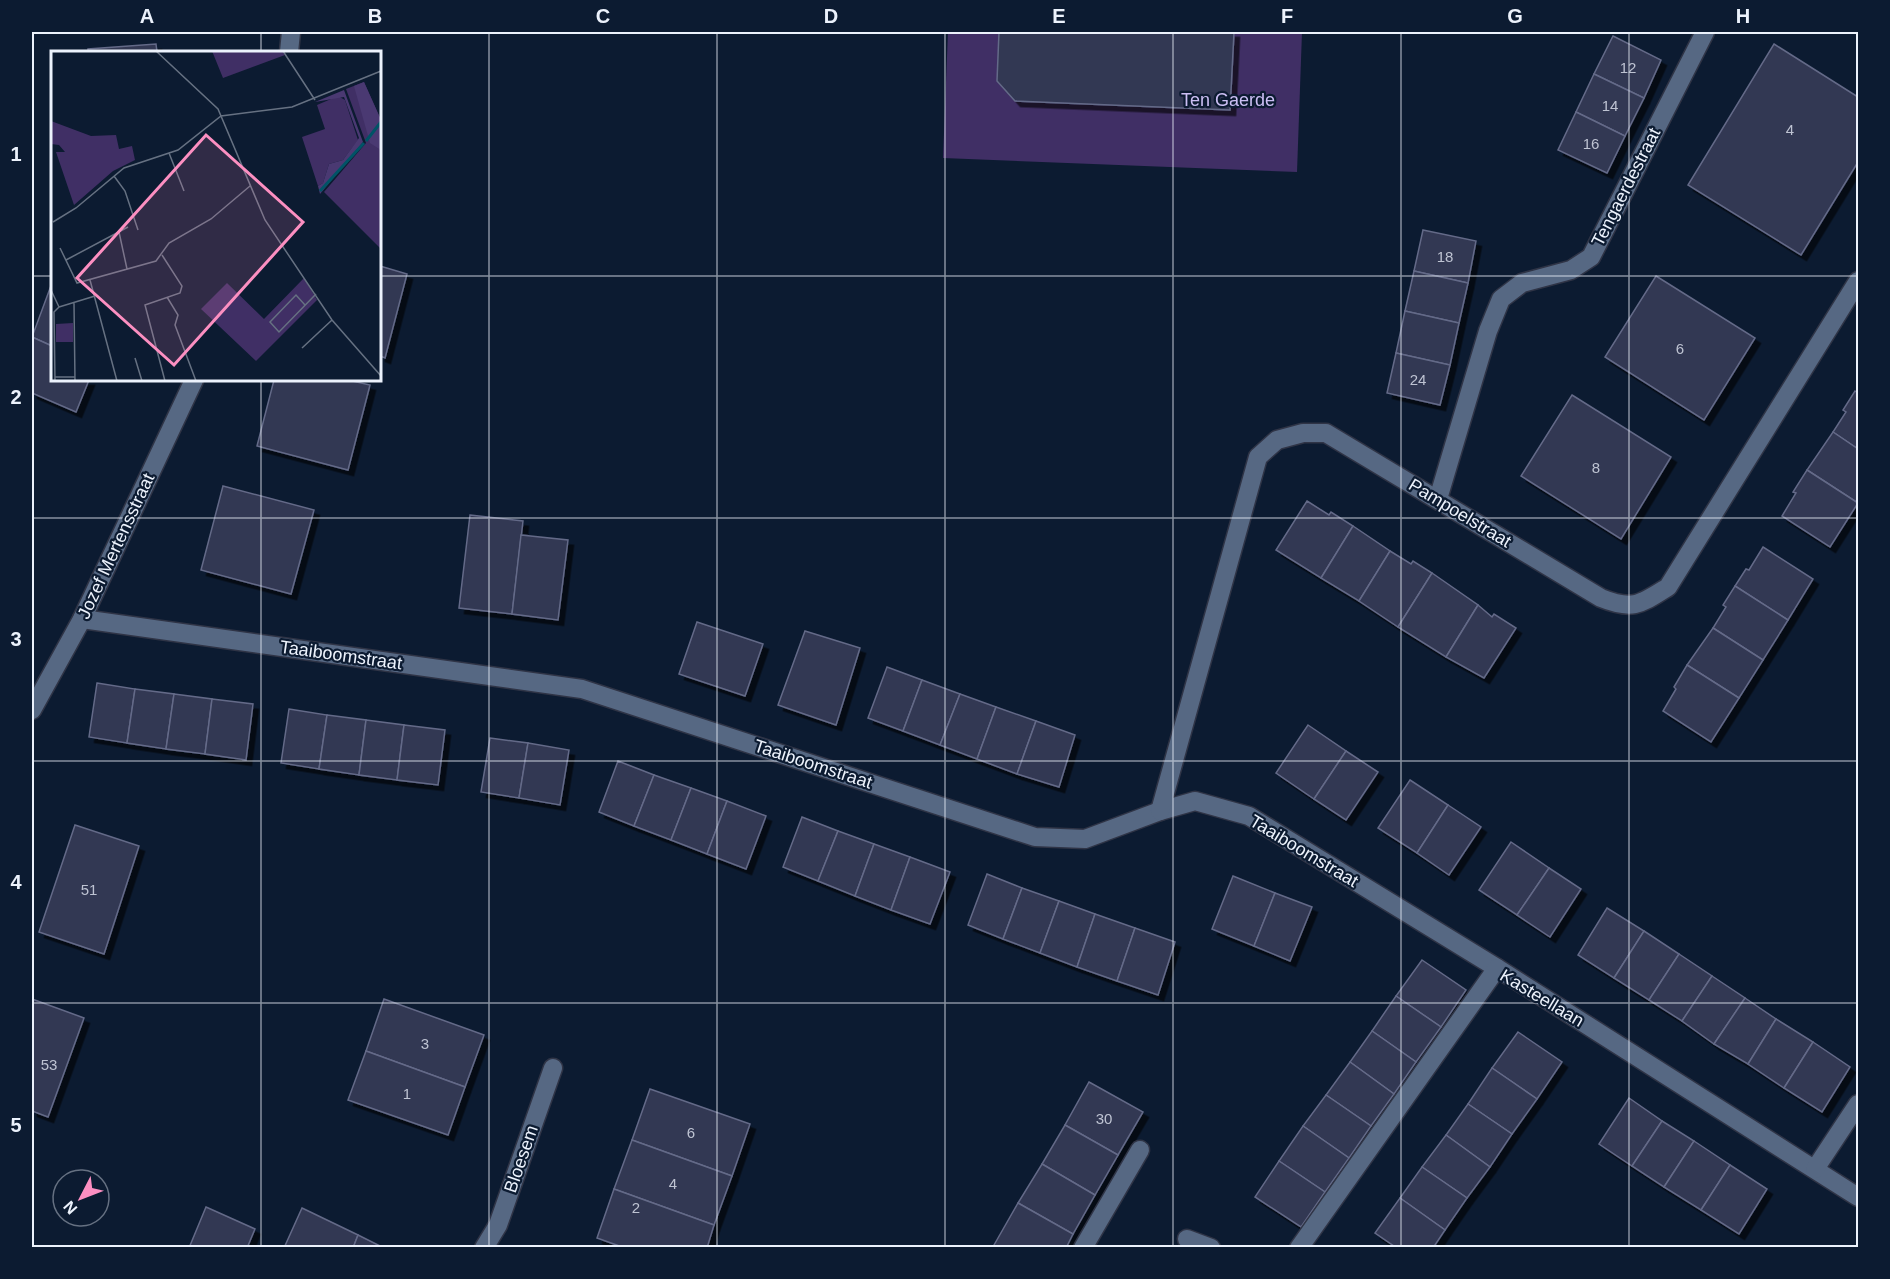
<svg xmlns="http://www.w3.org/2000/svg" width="1890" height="1279" font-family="Helvetica,sans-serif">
	<defs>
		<filter id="shadow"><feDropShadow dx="5.5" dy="5.5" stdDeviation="0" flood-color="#0009"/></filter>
	</defs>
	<rect width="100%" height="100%" fill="#0c1b31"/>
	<path fill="#402f65" d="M948,32H1302L1297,172L943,158Z"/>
	<g fill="#323752" stroke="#646a88" stroke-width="1.5" filter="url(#shadow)">
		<path d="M999,32H1234L1230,110L1015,101L997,81Z"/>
		<path d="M1613,36L1661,60L1644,98L1594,74Z"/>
		<path d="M156,44L157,52H88V49Z"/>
		<path d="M1774,44L1858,97V162L1801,255L1688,185Z"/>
		<path d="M1594,74L1644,98L1625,136L1576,112Z"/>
		<path d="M1576,112L1625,136L1607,173L1558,150Z"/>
		<path d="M1423,230L1476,241L1468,283L1414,271Z"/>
		<path d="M380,266L407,274L385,358L380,356Z"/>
		<path d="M1414,271L1468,283L1459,323L1405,311Z"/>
		<path d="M1656,276L1755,338L1704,420L1605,357Z"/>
		<path d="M52,283V346L32,337Z"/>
		<path d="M1405,311L1459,323L1450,365L1396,353Z"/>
		<path d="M32,337L52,346V380H89L76,412L32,393Z"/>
		<path d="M1396,353L1450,365L1440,405L1387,393Z"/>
		<path d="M274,380H348L370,385L348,470L257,446Z"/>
		<path d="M1855,391L1858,393V449L1833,432L1846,412L1843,410Z"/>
		<path d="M1572,395L1671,457L1621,539L1521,476Z"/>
		<path d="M1833,432L1858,449V503L1807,470Z"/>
		<path d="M1807,470L1858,503L1830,547L1782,516L1796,493L1793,492Z"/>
		<path d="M223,486L314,510L291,594L201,570Z"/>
		<path d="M1307,501L1329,515L1331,512L1353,526L1321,578L1276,550Z"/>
		<path d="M470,515L523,521L512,614L459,608Z"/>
		<path d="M1353,526L1390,551L1359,601L1321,578Z"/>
		<path d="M521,535L568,540L558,620L512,614Z"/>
		<path d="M1763,547L1813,579L1788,620L1735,586L1746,569L1749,570Z"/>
		<path d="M1390,551L1411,564L1413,561L1432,573L1398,627L1359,601Z"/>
		<path d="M1432,573L1478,605L1446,657L1398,627Z"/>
		<path d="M1735,586L1788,620L1763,660L1713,628L1726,607L1723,605Z"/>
		<path d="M1478,605L1492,617L1494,614L1516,628L1484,678L1446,657Z"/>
		<path d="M697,622L763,644L745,696L679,674Z"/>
		<path d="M1713,628L1763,660L1739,698L1687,665Z"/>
		<path d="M805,631L860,648L836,725L778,705Z"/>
		<path d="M1687,665L1739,698L1711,742L1663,711L1676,689L1674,687Z"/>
		<path d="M887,667L922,680L903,731L868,718Z"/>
		<path d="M922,680L960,694L940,745L903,731Z"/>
		<path d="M97,683L135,689L127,743L89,737Z"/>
		<path d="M135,689L174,694L166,749L127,743Z"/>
		<path d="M174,694L212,699L205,754L166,749Z"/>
		<path d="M960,694L996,707L977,759L940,745Z"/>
		<path d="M212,699L253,704L246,760L205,754Z"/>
		<path d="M996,707L1036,721L1017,774L977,759Z"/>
		<path d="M289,709L327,715L319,769L281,763Z"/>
		<path d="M327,715L366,720L359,775L319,769Z"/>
		<path d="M366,720L404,725L397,780L359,775Z"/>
		<path d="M1036,721L1075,735L1059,787L1017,774Z"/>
		<path d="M404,725L445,730L438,785L397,780Z"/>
		<path d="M1308,725L1346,751L1314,799L1276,773Z"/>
		<path d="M490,738L528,743L519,798L481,792Z"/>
		<path d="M528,743L569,750L560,805L519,798Z"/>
		<path d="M1346,751L1378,772L1346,820L1314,799Z"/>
		<path d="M618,761L654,775L634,826L599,812Z"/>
		<path d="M654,775L691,788L671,840L634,826Z"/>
		<path d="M1410,780L1448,805L1417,853L1378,828Z"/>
		<path d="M691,788L727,801L707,854L671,840Z"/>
		<path d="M727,801L766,816L746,869L707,854Z"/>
		<path d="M1448,805L1481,827L1449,875L1417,853Z"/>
		<path d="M802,817L838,831L818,881L783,867Z"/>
		<path d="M75,825L139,846L104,954L39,932Z"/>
		<path d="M838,831L874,844L855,896L818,881Z"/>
		<path d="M1511,842L1549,868L1517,915L1479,890Z"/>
		<path d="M874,844L910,857L891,910L855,896Z"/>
		<path d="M910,857L950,872L930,924L891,910Z"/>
		<path d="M1549,868L1581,889L1550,937L1517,915Z"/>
		<path d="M987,874L1022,888L1003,939L968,925Z"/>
		<path d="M1233,876L1275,893L1254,946L1212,929Z"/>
		<path d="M1022,888L1059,901L1040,953L1003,939Z"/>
		<path d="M1275,893L1312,907L1290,961L1254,946Z"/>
		<path d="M1059,901L1095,914L1077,967L1040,953Z"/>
		<path d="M1607,908L1644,931L1614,978L1578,955Z"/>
		<path d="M1095,914L1135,928L1117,981L1077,967Z"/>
		<path d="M1135,928L1175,942L1158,995L1117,981Z"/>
		<path d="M1644,931L1679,954L1649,1000L1614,978Z"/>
		<path d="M1679,954L1712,976L1682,1021L1649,1000Z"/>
		<path d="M1422,960L1466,990L1441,1027L1396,996Z"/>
		<path d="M1712,976L1745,998L1714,1044L1682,1021Z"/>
		<path d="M1396,996L1441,1027L1416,1062L1372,1031Z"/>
		<path d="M1745,998L1776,1019L1748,1064L1714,1044Z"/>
		<path d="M32,999L84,1018L48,1117L32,1111Z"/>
		<path d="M384,999L484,1035L465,1087L366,1051Z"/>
		<path d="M1776,1019L1813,1042L1784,1088L1748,1064Z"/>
		<path d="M1372,1031L1416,1062L1394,1094L1350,1062Z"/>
		<path d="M1518,1032L1562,1062L1537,1099L1492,1068Z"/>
		<path d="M1813,1042L1850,1067L1822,1112L1784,1088Z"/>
		<path d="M366,1051L465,1087L448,1135L348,1100Z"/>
		<path d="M1350,1062L1394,1094L1371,1126L1326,1095Z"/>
		<path d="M1492,1068L1537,1099L1512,1134L1468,1104Z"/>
		<path d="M1089,1082L1143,1112L1118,1155L1065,1125Z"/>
		<path d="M650,1089L750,1124L732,1176L632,1140Z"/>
		<path d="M1326,1095L1371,1126L1349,1158L1303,1126Z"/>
		<path d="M1629,1098L1662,1121L1632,1166L1599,1144Z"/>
		<path d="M1468,1104L1512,1134L1490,1167L1446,1135Z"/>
		<path d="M1662,1121L1694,1141L1664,1187L1632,1166Z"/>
		<path d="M1065,1125L1118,1155L1095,1195L1042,1164Z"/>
		<path d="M1303,1126L1349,1158L1325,1192L1279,1161Z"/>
		<path d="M1446,1135L1490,1167L1467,1198L1422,1167Z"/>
		<path d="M632,1140L732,1176L714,1225L614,1189Z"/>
		<path d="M1694,1141L1730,1165L1701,1210L1664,1187Z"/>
		<path d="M1279,1161L1325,1192L1301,1227L1255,1197Z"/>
		<path d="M1042,1164L1095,1195L1073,1234L1018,1203Z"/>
		<path d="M1730,1165L1767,1189L1739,1234L1701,1210Z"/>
		<path d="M1422,1167L1467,1198L1445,1230L1400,1198Z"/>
		<path d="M614,1189L714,1225L707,1248H625L597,1238Z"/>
		<path d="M1400,1198L1445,1230L1433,1248H1397L1375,1233Z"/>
		<path d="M1018,1203L1073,1234L1066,1248H997L994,1245Z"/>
		<path d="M206,1207L255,1229L247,1248H189Z"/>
		<path d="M302,1208L358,1235L353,1248H284Z"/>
		<path d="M358,1235L384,1248H353Z"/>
	</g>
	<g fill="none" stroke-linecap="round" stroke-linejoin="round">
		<defs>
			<g id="street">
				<path d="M289,52L291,32"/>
				<path d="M1438,499L1488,331L1501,299L1522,283L1571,270L1591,257L1705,32"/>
				<path d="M82,619L582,689L1035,837L1085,839L1160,811L1195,801L1249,816L1497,968L1858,1197"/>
				<path d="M32,710L82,619L194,380"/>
				<path d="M1160,811L1258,457L1277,440L1303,433H1326L1601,598C1633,611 1641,604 1668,587L1858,281"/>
				<path d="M1815,1169L1858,1104"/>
				<path d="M1187,1239L1211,1248"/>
				<path d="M484,1248L498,1225L553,1068"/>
				<path d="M1083,1248L1140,1150"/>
				<path d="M1299,1248L1497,968"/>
			</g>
		</defs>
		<use href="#street" stroke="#2f3446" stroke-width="21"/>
		<use href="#street" stroke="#566883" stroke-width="18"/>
	</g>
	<path fill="none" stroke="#ecf2fc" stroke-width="1.5" stroke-opacity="0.55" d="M261,32V52M489,32V1248M717,32V1248M945,32V1248M1173,32V1248M1401,32V1248M1629,32V1248M32,276H52M380,276H1858M261,380V1248M32,518H1858M32,761H1858M32,1003H1858"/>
	<g text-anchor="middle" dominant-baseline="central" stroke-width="4.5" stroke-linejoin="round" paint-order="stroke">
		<g font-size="15" fill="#bec3d2">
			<text x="1628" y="67">12</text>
			<text x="1610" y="105">14</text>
			<text x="1790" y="129">4</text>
			<text x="1591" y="143">16</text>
			<text x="1445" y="256">18</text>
			<text x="1680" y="348">6</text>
			<text x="1418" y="379">24</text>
			<text x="1596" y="467">8</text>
			<text x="89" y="889">51</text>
			<text x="425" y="1043">3</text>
			<text x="49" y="1064">53</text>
			<text x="407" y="1093">1</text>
			<text x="1104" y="1118">30</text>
			<text x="691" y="1132">6</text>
			<text x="673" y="1183">4</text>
			<text x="636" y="1207">2</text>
		</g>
		<g font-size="18" fill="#cbbef3" stroke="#0c1b31">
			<text x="1228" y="100">Ten Gaerde</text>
		</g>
		<g font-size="18" fill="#ecf2fc" stroke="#0c1b31">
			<text transform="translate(1626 187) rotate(-63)">Tengaerdestraat</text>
			<text transform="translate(1460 513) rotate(31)">Pampoelstraat</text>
			<text transform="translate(116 546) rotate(-65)">Jozef Mertensstraat</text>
			<text transform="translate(341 655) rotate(8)">Taaiboomstraat</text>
			<text transform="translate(813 764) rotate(18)">Taaiboomstraat</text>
			<text transform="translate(1304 851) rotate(31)">Taaiboomstraat</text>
			<text transform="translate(1542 998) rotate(31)">Kasteellaan</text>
			<text transform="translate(521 1159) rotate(-71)">Bloesem</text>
		</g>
	</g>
	<g transform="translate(51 51)">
		<rect width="330" height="330" fill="#0c1b31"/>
		<path d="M161,0H231L234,4L172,27ZM313,31L330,69V198L273,141L315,92L295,38ZM287,45L294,49L307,89L292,109L278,113L272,132L267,135L251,86L274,78L266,54ZM0,70L40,85L65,84L68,98L81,95L84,109L62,120L23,154L5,101H14L8,94L0,93ZM253,227L266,249L205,310L150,258L176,232L213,268ZM22,272V291H5V273Z" fill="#402f65"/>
		<path d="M313,31L330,69V99L319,92L303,35ZM293,39L312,91L269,143L267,135L272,132L278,113L292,109L308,87L293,46L264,51Z" fill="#4a3972"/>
		<path fill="none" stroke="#005366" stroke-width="3" d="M315,90L330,71M269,140L313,92"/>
		<path fill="none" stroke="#667182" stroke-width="1.5" d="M105,0L167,58L214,169L281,269L330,325M232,0L264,49M118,102L133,140M63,125L74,140L87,179M2,171L25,157L73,117L127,99L170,65L241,56L330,20M68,181L76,218M9,197L26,232L105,210L118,192L160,168L199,135M111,204L131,235L129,242L94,254L114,330M15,209L77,176M39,229L66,330M0,239L8,256M116,246L127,264L124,274L145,330M23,252L24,330M254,254L245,244L219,271L228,281L265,243M8,256L44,245M251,297L281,269M84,307L91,330M4,326H24M4,330L3,261L8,256"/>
		<path fill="#fc8fc1" fill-opacity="0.15" stroke="#fc8fc1" stroke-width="3" d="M155,84L252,171L123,314L26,227Z"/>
		<rect width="330" height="330" fill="none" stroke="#ecf2fc" stroke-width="3"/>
	</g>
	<rect width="1890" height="1279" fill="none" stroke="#0c1b31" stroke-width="66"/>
	<g transform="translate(81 1198) rotate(228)"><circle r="28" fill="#0c1b31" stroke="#667182" stroke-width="1.5"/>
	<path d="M0-4.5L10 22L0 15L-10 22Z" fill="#fc8fc1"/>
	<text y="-9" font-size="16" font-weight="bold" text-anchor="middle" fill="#ecf2fc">N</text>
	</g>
	<rect x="33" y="33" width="1824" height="1213" fill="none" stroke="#ecf2fc" stroke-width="2"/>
	<g font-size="20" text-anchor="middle" font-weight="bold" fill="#ecf2fc">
		<text x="147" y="23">A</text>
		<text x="375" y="23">B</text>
		<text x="603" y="23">C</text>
		<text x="831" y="23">D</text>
		<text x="1059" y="23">E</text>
		<text x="1287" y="23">F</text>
		<text x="1515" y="23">G</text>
		<text x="1743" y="23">H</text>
		<text x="16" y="161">1</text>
		<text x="16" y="404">2</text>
		<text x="16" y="646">3</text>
		<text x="16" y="889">4</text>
		<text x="16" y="1132">5</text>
	</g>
</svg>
